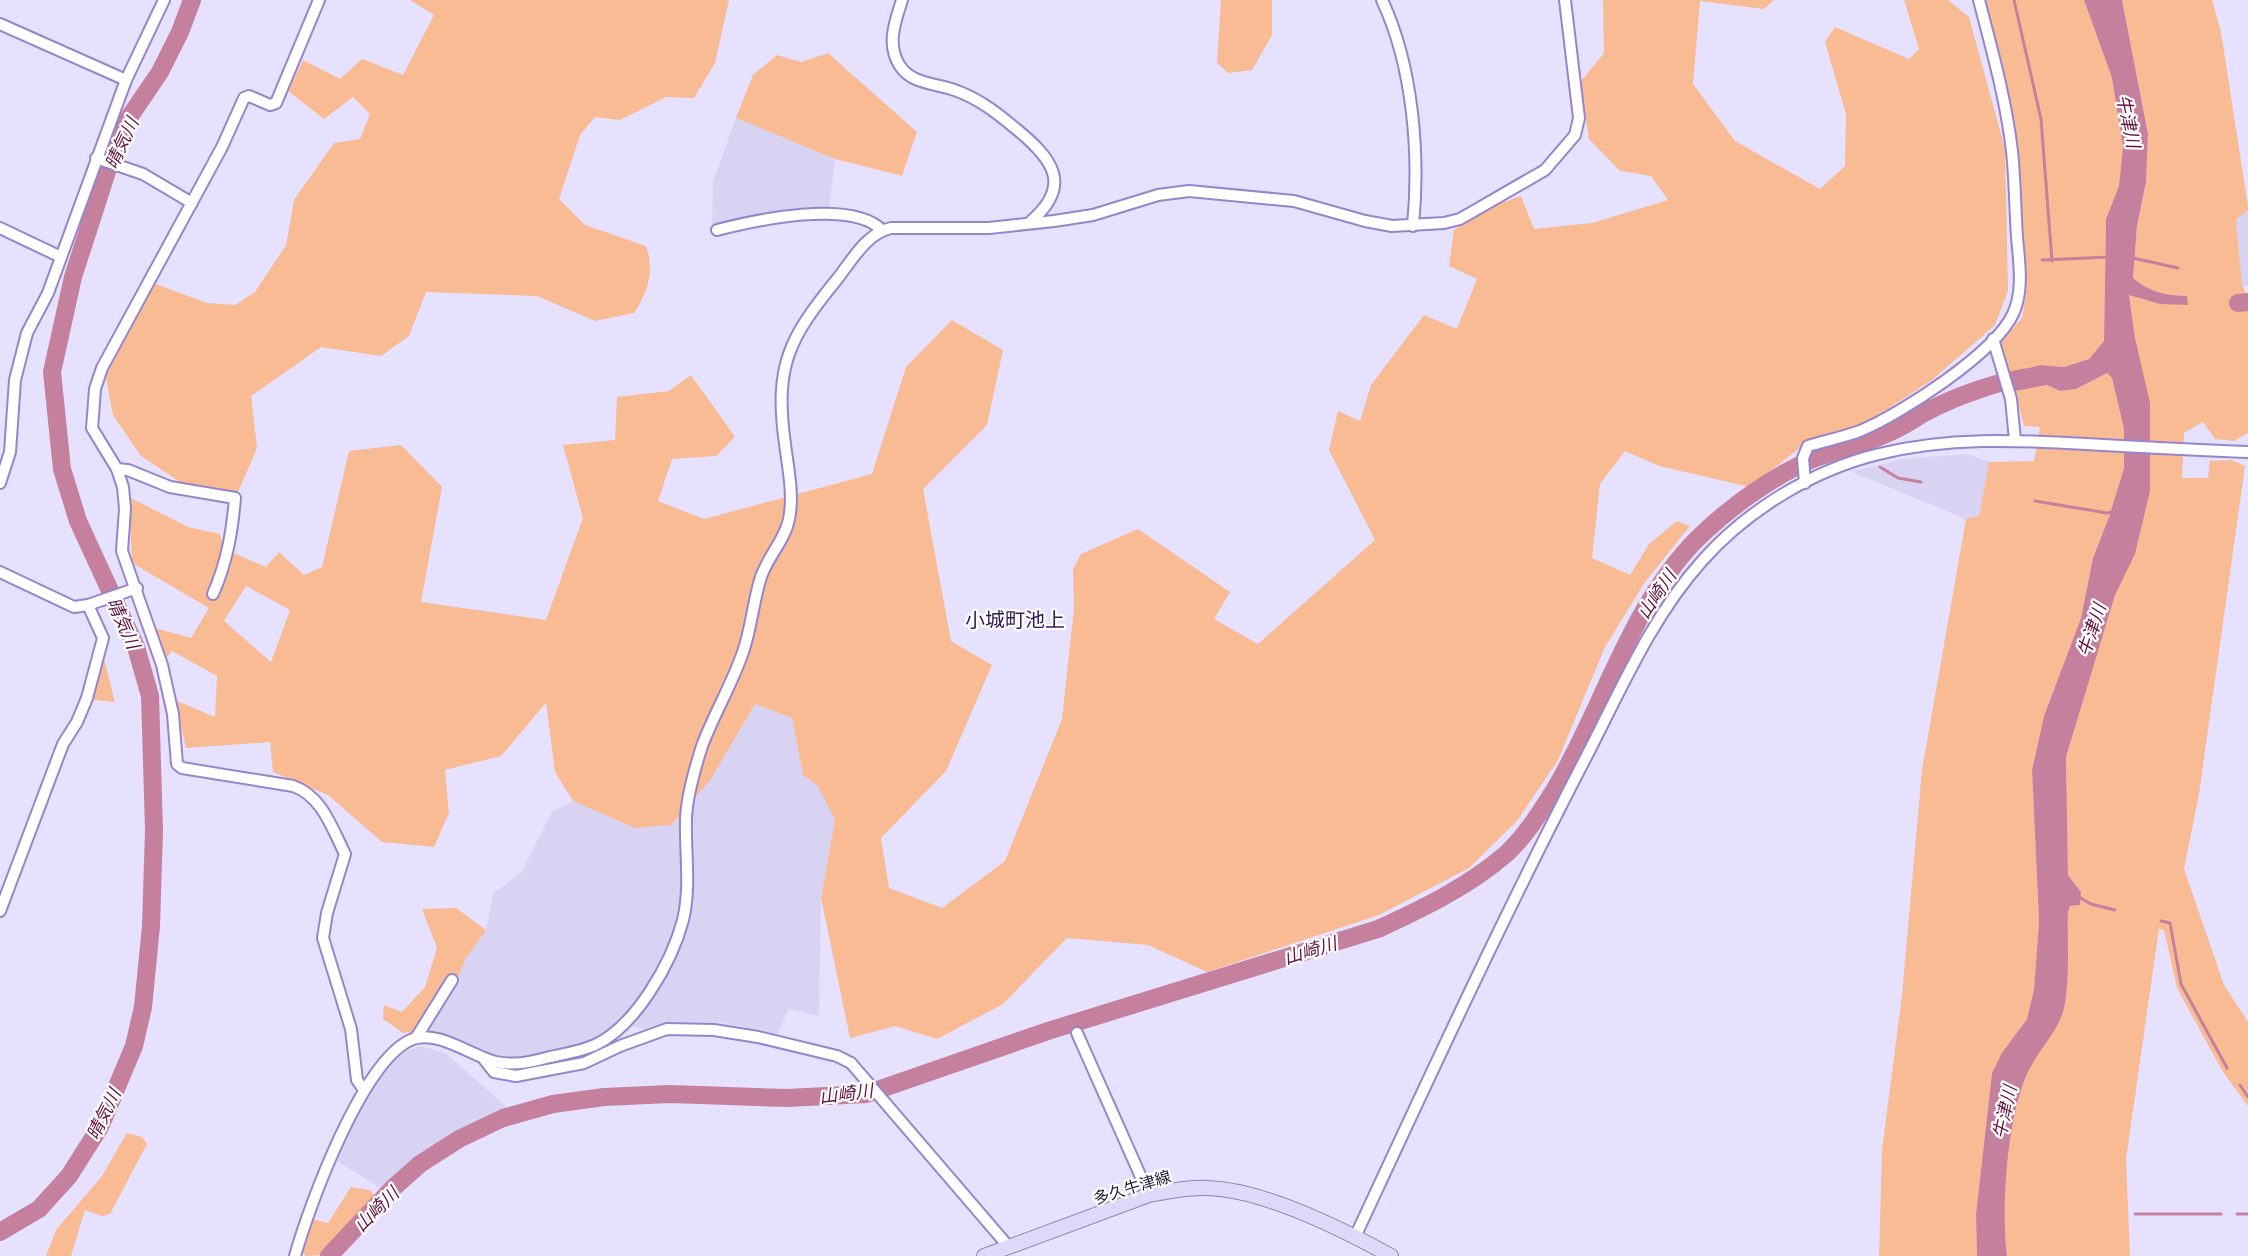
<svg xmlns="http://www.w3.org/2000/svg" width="2248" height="1256" font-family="'PT Serif','Noto Sans JP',serif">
	<rect width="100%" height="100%" fill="#e6e1ff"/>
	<g fill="#d8d2f3">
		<path d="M736,118L835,159L829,209L712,228L713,182Z"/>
		<path d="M2248,211V286H2242L2236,219Z"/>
		<path d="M1966,454L1989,462L1979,516L1966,519L1852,472L1903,459Z"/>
		<path d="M755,704L792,718L803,775L818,786L835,820L821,898L819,1016L789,1009L777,1034L725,1023L675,1022L643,1029L621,1022L598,1038L529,1058L504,1059L425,1031L451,993L466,958L486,930L493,894L521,873L552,812L573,801L635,828L711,779Z"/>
		<path d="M420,1046L445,1053L509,1109L453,1134L409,1163L382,1189L337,1161L361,1100L395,1057Z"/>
	</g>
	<g fill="#f9bb93" fill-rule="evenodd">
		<path d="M410,0H729L715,63L694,98L666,97L620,120L595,117L580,135L559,199L585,225L646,246C655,270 648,292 634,313L595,321L537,296L426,292L409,336L381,356L321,347L251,396L257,448L238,492L180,482L141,456L113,415L105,373L153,283L207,303L235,305L255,292L286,245L294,200L334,143L360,139L370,114L353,97L324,119L288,91L303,60L340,79L362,59L403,75L434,15Z"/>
		<path d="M1221,0H1272V35L1252,70L1228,73L1217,63Z"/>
		<path d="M1603,0H1774L1764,9L1700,1L1693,84L1735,141L1820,189L1845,166L1846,114L1825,42L1835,27L1909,59L1919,49L1904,0H1948L1969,17L2005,149L2008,291L1995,325L1932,380L1869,421L1802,446L1750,487L1659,466L1625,451L1600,484L1592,558L1630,575L1649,544L1677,521L1690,526L1645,582L1605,647L1558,760L1517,821L1469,868L1379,915L1207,972L1148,945L1067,938L1003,1004L937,1039L895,1026L850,1038L821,898L835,820L818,786L803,775L792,718L755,704L711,779L671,825L635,828L573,801L555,772L546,703L501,756L445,770L449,813L434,847L382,842L328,795L273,772L270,742L186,748L175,700L215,717L217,676L172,651L164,661L151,627L191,638L209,608L132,563L129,497L188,527L220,534L224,549L266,567L279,552L304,575L322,567L349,451L401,445L442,487L421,602L546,620L583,518L563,445L615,440L617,397L669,391L691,375L735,437L716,456L672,459L658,501L704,519L872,474L906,367L952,320L1003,350L987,425L923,489L951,641L992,665L946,771L881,838L889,888L942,908L1005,861L1062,719L1074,608L1073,569L1081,554L1138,529L1230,592L1214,619L1258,644L1375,540L1329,450L1338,411L1360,421L1371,385L1424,315L1457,329L1477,279L1449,266L1454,230L1481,210L1521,196L1534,229L1592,223L1668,200L1651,176L1620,171L1589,139L1580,82L1604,53ZM246,586L290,610L271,662L224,621Z"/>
		<path d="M1984,0H2084L2112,78L2123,147L2119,186L2106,219L2104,341L2089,359L2064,367L2040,365L2010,374L2000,343L2022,318L2026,294L2015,121Z"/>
		<path d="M2122,0H2212L2221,32L2248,206V211L2236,219L2242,285L2248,297V433L2234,441L2215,439L2203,422L2184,433L2182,478H2208L2210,461L2232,460L2245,466L2199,794L2184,869L2224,985L2248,1022V1106L2223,1072L2177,988L2164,930L2159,929L2126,1159L2130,1256H2007C2001,1208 2007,1116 2028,1072C2039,1048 2061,1030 2065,1003C2070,974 2067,941 2068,912L2070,906L2080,905L2081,892L2068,875L2066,757L2115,594L2135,554V338L2129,294L2146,300L2187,296C2164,295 2151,293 2133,278L2137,226L2146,182L2148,134Z"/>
		<path d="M828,53L917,132L902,176L835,159L736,118L753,75L777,55L801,62Z"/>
		<path d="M2107,373L2112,378L2124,429V468L2109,517L2093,558L2081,618L2044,716L2032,770L2039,921L2034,990L2027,1019L2003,1053L1992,1073L1976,1214L1977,1256H1879L1882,1150L1902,995L1922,770L1966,519L1979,516L1989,462L2034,461L2040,427L2024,426L2015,391L2047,385L2060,391L2076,389Z"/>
		<path d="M99,639L115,702L84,699Z"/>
		<path d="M456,908L486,930L466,958L451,993L425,1031L403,1033L383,1019L384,1005L402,1012L425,987L437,948L422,909Z"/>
		<path d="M127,1133L142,1137L147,1144L110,1214L102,1216L85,1210L71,1256H46L56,1230L102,1176Z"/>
		<path d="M351,1187L370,1190L378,1200L324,1255L306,1256L302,1252L312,1219L328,1223Z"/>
	</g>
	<path fill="#c4809c" d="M2084,0H2122L2148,134L2146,182L2137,226L2133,278C2151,293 2165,295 2187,296L2188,305L2160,304L2129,295L2135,338L2150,403V491L2135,554L2115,595L2066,757L2068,875L2081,892L2080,905L2070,906L2068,912C2067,941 2070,974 2065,1003C2061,1030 2039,1048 2028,1072C2007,1116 2001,1208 2007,1256H1977L1976,1214L1992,1073L2002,1053L2027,1019L2034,990L2039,921L2032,770L2044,716L2081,618L2093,558L2109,517L2124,468V429L2112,378L2107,373L2076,389L2060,391L2047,385L2015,391L2010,374L2040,365L2064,367L2089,359L2104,341L2106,219L2119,186L2123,147L2112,78Z"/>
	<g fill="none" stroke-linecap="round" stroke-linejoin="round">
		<g stroke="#c4809c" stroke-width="3">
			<path d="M2014,0L2041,119L2052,261"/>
			<path d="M2133,258L2178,268"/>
			<path d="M2042,260L2109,257"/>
			<path d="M1880,467L1898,478L1921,482"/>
			<path d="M2035,501L2107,513L2112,512"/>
			<path d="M2077,896L2091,904L2115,910"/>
			<path d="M2161,921L2170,923L2181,984L2227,1068"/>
			<path d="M2240,1085L2248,1097"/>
			<path d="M2135,1214H2221"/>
			<path d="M2237,1214H2248"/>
		</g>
		<g stroke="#c4809c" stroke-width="18">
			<path d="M2238,303L2248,302"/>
			<path d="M0,1232L39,1209L69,1176L100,1127L134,1046L143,1007L151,926L154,830L150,696L136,647L78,521L62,469L52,372L73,277L114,150L126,122L160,72L180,32L192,0"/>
			<path d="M329,1256L393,1188L420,1164L459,1139L503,1118L553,1104L604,1097L670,1094L787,1098L866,1094L1048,1031L1378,929C1422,909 1469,886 1506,854C1526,836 1541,811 1555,789C1604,707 1629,607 1698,538C1731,506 1775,474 1818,457C1840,449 1864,444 1886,434C1901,428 1912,420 1926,412C1956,396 2003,379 2037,376"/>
		</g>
		<defs>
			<g id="minor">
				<path d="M319,0L276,103L270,105L249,96L244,98L222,147L102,368L95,389L92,428L117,469L123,487L125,509L122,551L162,665L173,714L177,764L182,768L293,786C322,796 332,828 345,854L327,913L323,938L351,1029L357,1080L364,1090"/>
				<path d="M902,0C895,22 886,45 900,66C912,85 938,83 957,91C979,99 997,113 1015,128C1052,158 1074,185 1030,222"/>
				<path d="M1382,0C1413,66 1420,154 1413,226"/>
				<path d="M0,24L126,80"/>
				<path d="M96,158L143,174L192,203"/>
				<path d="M0,228L61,257"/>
				<path d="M717,230C756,220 851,199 882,230"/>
				<path d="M1993,339L2011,399L2015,440"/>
				<path d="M117,469L128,470L170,487L235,498C232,533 227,562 213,594"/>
				<path d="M0,483L10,452L15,380L27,333L48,293L126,80L164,0"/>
				<path d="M1805,483L1803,458L1808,446C1825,441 1843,437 1860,431C1901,414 1995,353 2013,314C2024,291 2019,261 2017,237C2015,208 2015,179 2012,151C2006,100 1992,50 1979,0"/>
				<path d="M0,572L74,607L88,605L137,588"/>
				<path d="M0,911L63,744L77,722L87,698L103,638L88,605"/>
				<path d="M1077,1033L1149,1195"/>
				<path d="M416,1038L452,980"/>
				<path d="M483,1058L494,1072L516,1076L584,1063L620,1046L667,1029L714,1030L758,1037L837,1056L851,1063L1008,1246"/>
				<path d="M1355,1237C1429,1078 1502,919 1583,763C1619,694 1650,619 1702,561C1747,510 1813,470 1879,454C1948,437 2016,440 2086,444C2140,447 2194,450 2248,452"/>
				<path d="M295,1256C309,1206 363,1058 413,1039C439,1030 471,1056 496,1062C515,1066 531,1062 550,1057C565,1054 581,1051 595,1045C636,1026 672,962 683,920C691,886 685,853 686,818C687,795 695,768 702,746C714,714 732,684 743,652C751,629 753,604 760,580C766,558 785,541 789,519C794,495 788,468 785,444C774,365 789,338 838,278C852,260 867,233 891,228H989L1054,221L1093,215L1158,195L1189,191L1294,201L1365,221L1392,226L1444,223L1460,219L1545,170L1575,135L1579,118L1565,0"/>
			</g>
			<path id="major" d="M984,1256L1149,1195C1168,1191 1188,1187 1208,1188C1264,1190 1342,1229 1391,1256"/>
		</defs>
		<use href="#minor" stroke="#9586cb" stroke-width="14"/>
		<use href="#major" stroke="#8d85b2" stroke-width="16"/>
		<use href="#minor" stroke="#fff" stroke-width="10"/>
		<use href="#major" stroke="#ded8f9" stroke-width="14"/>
	</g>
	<g text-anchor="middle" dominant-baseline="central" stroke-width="4.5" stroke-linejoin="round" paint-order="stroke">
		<g font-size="16" fill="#201a35" stroke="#fff">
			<text transform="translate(1132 1187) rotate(-17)">多久牛津線</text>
		</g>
		<g font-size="18" font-style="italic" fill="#64133e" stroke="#fff">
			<text transform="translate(2129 121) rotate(78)">牛津川</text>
			<text transform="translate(121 143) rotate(-65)">晴気川</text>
			<text transform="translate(1656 594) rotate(-56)">山崎川</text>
			<text transform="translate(124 623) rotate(66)">晴気川</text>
			<text transform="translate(2091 630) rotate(-72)">牛津川</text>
			<text transform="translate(1310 950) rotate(-17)">山崎川</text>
			<text transform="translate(846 1093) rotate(-7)">山崎川</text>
			<text transform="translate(2004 1112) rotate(-78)">牛津川</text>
			<text transform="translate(103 1114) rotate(-64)">晴気川</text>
			<text transform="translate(376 1209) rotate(-45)">山崎川</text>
		</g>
		<g font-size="20" fill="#2e1b56" stroke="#fff">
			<text x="1015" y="619">小城町池上</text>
		</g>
	</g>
</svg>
